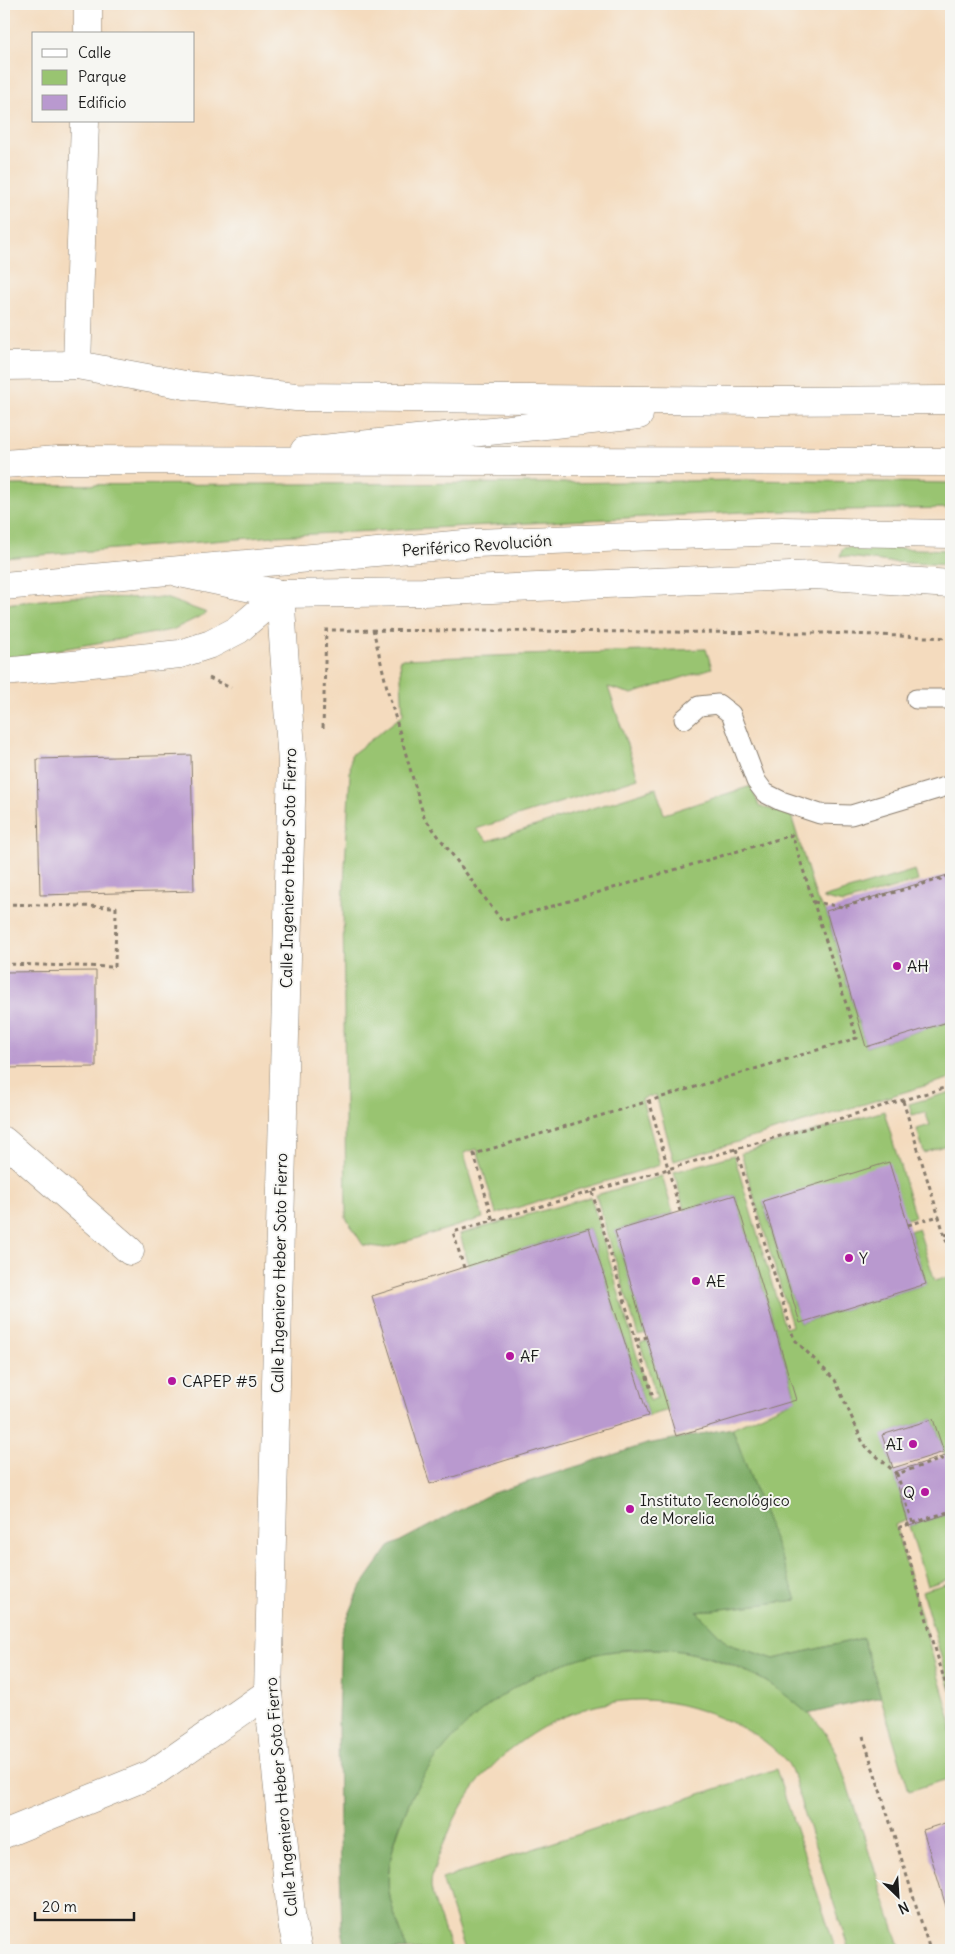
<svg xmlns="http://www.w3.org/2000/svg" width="955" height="1954" font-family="Delius,sans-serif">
	<rect width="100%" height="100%" fill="#f6f6f2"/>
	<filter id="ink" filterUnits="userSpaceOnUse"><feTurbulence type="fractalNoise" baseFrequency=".02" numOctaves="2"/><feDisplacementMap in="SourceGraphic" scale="10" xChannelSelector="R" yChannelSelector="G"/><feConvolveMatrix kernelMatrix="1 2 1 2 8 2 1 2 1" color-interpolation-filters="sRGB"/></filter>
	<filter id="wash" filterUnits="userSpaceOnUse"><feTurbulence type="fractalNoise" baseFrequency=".0096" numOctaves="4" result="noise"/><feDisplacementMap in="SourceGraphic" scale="20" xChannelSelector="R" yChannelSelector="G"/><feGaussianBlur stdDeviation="1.12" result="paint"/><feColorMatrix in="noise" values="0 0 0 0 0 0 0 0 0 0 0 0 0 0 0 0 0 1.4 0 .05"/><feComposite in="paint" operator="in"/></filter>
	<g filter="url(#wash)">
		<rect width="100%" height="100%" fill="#f4dbbe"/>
		<g fill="#99c471" stroke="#5a7046">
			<path d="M741,480L951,483V508L743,512L275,536L4,558V485L560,483Z"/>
			<path d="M851,547L951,550V565L889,562L840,556L843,548Z"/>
			<path d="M71,597L165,598L207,613L172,630L4,659V604Z"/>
			<path d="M706,649L712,668L632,694L608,687L638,778L476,829L488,841L656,788L664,814L751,786L759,806L791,815L817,900L826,911L866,1047L951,1021V1078L674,1161L656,1095L642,1099L660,1165L496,1214L477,1149L464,1153L483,1218L385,1248L363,1245L346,1218L343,903L351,755L403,715L400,659Z"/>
			<path d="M915,870L918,881L843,903L822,898Z"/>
			<path d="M951,1092V1149L949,1144L924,1153L917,1129L930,1125L925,1112L912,1115L909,1104Z"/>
			<path d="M884,1111L915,1217L906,1219L763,1202L800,1323L926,1284L910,1231L918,1228L935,1281L948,1277L951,1285V1454L945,1456L933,1419L883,1435L908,1520L895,1525L951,1720V1778L909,1791L863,1638L774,1659L728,1644L696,1612L796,1600L732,1428L796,1399L735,1195L684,1210L674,1172L734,1155L785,1328L792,1326L741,1153Z"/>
			<path d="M662,1176L673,1213L615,1231L646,1334L638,1336L596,1195Z"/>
			<path d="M591,1197L650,1401L657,1398L640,1343L648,1341L669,1410L648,1416L589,1228L469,1266L460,1234Z"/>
			<path d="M951,1513V1578L927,1586L909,1526Z"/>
			<path d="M951,1582V1691L922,1591Z"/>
			<path d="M634,1650C648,1650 663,1648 676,1650C728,1659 782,1683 817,1722C825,1730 830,1742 836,1751L901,1950H849C833,1901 817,1852 801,1803C797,1791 794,1770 786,1761C767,1740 746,1728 720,1718C695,1707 668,1700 640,1700C559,1701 479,1757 449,1832C443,1845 431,1871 431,1885C431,1897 447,1936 451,1950H407C401,1932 392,1912 389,1892C386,1872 393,1845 400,1826C428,1740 506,1675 593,1654C606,1651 621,1651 634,1650Z"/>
			<path d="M776,1769L836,1950H465L442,1879Z"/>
		</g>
		<path fill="#7aaa63" stroke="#4b6340" d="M732,1428L797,1600L697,1612L728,1644L774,1659L863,1638L881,1697L808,1714C791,1699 773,1684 752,1674C632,1613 496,1668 425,1774C406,1802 384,1858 389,1892C392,1911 401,1932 407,1950H346L342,1929L339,1837L338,1719L341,1634L360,1588L389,1547L490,1494L647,1444Z"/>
		<g id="blocks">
			<g fill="#b999cf">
				<path d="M191,755L194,891L40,895L37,759Z"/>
				<path d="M951,874V1021L866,1047L826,911Z"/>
				<path d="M96,971V1067L4,1068V972Z"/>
				<path d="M889,1162L926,1284L800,1323L763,1201Z"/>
				<path d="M735,1195L796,1400L676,1436L615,1231Z"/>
				<path d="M589,1228L648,1416L430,1484L372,1296Z"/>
				<path d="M933,1419L944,1452L893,1468L882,1435Z"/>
				<path d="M951,1454V1513L909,1526L894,1472Z"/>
				<path d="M951,1821V1923L923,1830Z"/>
			</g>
		</g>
	</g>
	<g filter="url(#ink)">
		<use href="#blocks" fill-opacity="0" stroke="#887c6d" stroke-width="1"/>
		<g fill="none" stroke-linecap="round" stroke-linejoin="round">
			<defs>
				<g id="lane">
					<path d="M916,699H951"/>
					<path d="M684,719L699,706L718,704L731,714L756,781L765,793L781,801L820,814L851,815L951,785"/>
				</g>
				<g id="street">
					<path d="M88,34V4"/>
					<path d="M77,365L85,121"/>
					<path d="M4,672L180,654L211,644L238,630L280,594"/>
					<path d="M4,1141L130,1251"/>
					<path d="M4,1834L152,1774L268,1693"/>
				</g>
				<g id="secondary">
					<path d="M4,366L77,365L185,385L296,397L762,401L951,400"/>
					<path d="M304,451L639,415"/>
					<path d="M180,573L280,594L423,592L814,575L951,584"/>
					<path d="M280,594L292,763L268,1693L292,1923L298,1950"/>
				</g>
				<g id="highway">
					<path d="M4,464L58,460L951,462"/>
					<path d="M4,586L475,543L782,531L951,534"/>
				</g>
			</defs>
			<use href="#lane" stroke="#887c6d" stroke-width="21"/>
			<use href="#street" stroke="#887c6d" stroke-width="29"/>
			<use href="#secondary" stroke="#887c6d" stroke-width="29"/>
			<use href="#highway" stroke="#887c6d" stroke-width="29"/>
			<g stroke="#887c6d" stroke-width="3" stroke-dasharray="4 4" stroke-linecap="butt">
				<path d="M373,629L388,692L424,817L502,921L792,835L857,1038L474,1154L493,1221"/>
				<path d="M209,678L231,688"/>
				<path d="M323,728L326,630L825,633L951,638"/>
				<path d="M814,902L843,907L951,876"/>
				<path d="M4,904L116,907L115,967L4,964"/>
				<path d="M649,1100L680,1211"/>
				<path d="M903,1101L951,1256"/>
				<path d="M736,1149L794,1339L835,1380L864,1445L897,1474"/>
				<path d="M592,1192L653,1397"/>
				<path d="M908,1225L939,1216"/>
				<path d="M945,1235L951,1234"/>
				<path d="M464,1268L453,1232L951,1086"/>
				<path d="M636,1340L647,1337"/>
				<path d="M951,1456L897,1474L913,1523L900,1527L951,1703"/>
				<path d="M913,1523L951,1511"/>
				<path d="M863,1736L930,1950"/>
			</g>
			<use href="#lane" stroke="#fff" stroke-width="19"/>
			<use href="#street" stroke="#fff" stroke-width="28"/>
			<use href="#secondary" stroke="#fff" stroke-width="28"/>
			<use href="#highway" stroke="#fff" stroke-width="28"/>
		</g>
	</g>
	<g fill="#b5179e" stroke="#f6f6f2" stroke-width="2">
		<circle cx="897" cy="966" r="5"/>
		<circle cx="849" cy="1258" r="5"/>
		<circle cx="696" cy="1281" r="5"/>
		<circle cx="510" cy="1356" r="5"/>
		<circle cx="172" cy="1381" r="5"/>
		<circle cx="913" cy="1444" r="5"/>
		<circle cx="925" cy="1492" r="5"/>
		<circle cx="630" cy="1509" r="5"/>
	</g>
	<g text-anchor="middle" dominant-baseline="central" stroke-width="4" stroke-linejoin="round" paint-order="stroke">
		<g font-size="16" fill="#1c1c1c" stroke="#f6f6f2">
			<text transform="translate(477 545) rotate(-4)">Periférico Revolución</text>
			<text transform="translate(288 868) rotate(-89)">Calle Ingeniero Heber Soto Fierro</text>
			<text transform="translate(279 1273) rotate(-89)">Calle Ingeniero Heber Soto Fierro</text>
			<text transform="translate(281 1797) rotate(-95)">Calle Ingeniero Heber Soto Fierro</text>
		</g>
		<g font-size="16" fill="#1c1c1c" stroke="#f6f6f2" text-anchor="start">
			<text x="907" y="966">AH</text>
			<text x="859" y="1258">Y</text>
			<text x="706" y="1281">AE</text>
			<text x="520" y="1356">AF</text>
			<text x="182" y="1381">CAPEP #5</text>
			<text x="903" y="1444" text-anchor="end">AI</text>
			<text x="915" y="1492" text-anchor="end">Q</text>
			<text x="640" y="1500">Instituto Tecnológico<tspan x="640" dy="18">de Morelia</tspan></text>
		</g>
	</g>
	<rect width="955" height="1954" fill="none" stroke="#f6f6f2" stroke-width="20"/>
	<rect x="32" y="32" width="162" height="90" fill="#f6f6f2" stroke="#9f9f9c"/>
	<rect x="42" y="49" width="25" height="8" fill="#ffffff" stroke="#9f9f9c"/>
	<text x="78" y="58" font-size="15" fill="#1c1c1c">Calle</text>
	<rect x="42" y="70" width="25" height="15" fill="#99c471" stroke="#9f9f9c"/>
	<text x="78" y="82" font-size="15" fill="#1c1c1c">Parque</text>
	<rect x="42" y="95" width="25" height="15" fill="#b999cf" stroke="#9f9f9c"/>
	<text x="78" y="108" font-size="15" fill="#1c1c1c">Edificio</text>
	<g transform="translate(898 1896) rotate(155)" stroke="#f6f6f2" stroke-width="4" paint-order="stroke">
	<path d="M0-4L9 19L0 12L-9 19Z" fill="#1c1c1c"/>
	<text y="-8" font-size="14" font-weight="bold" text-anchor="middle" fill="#1c1c1c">N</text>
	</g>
	<path d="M35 1912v8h99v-8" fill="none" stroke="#1c1c1c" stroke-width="2.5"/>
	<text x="42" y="1912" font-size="15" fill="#1c1c1c" stroke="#f6f6f2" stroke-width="4" paint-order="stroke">20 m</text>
</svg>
